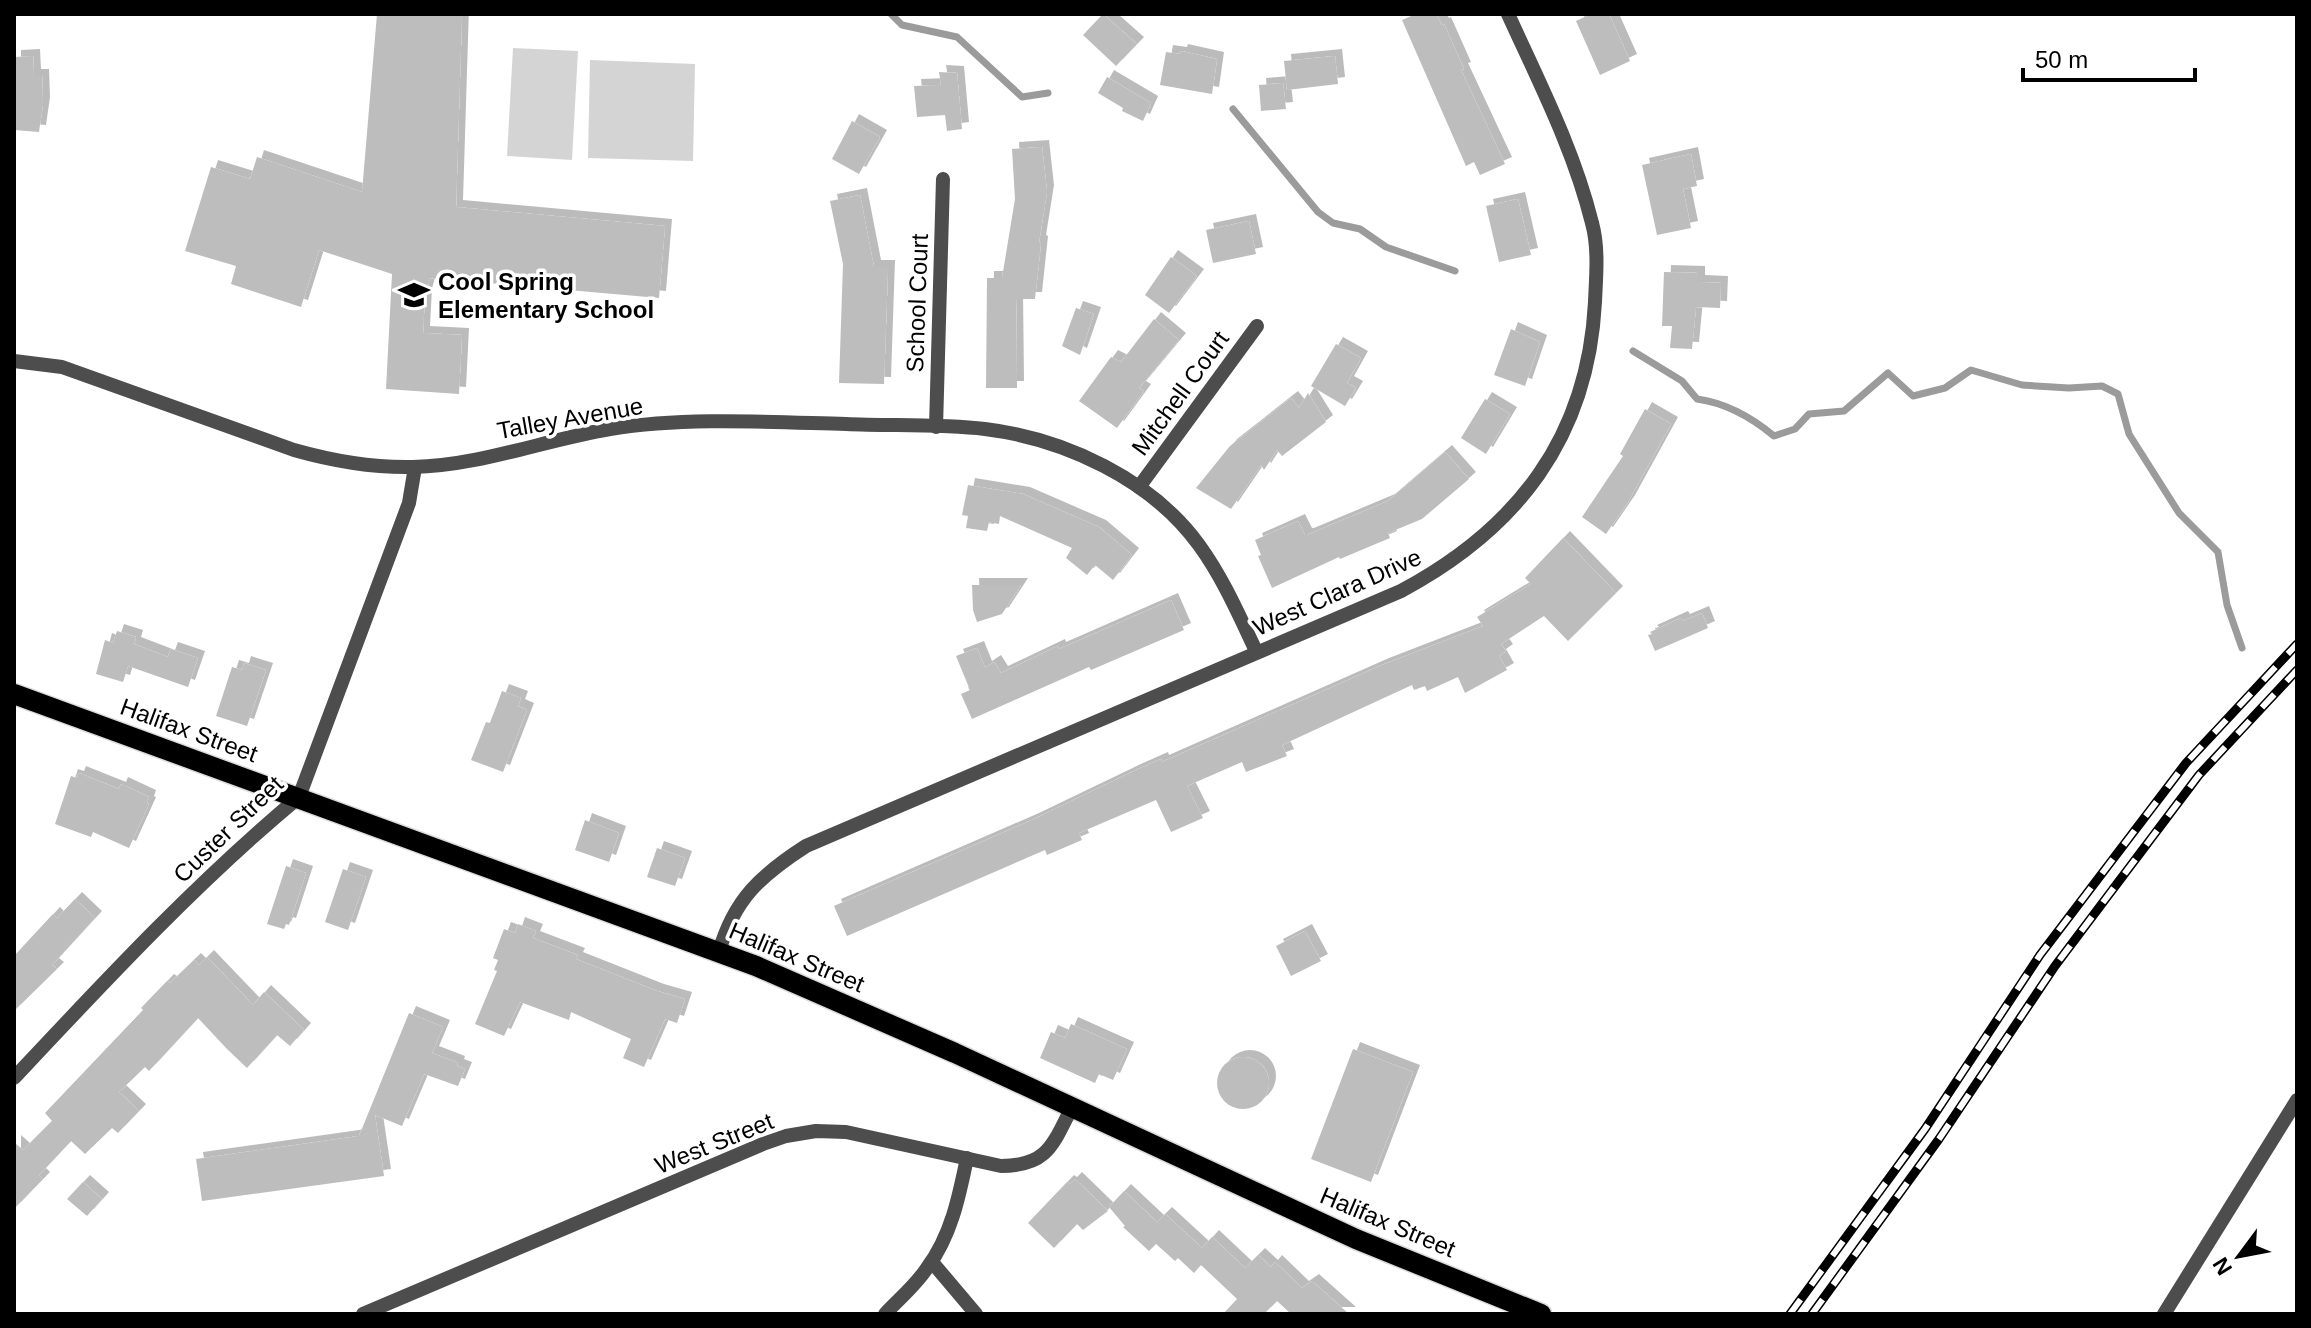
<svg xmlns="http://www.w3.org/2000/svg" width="2311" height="1328" font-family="Arial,sans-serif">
	<defs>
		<filter id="shadow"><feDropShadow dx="7" dy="-7" stdDeviation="0" flood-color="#0004"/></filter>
	</defs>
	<rect width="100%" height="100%" fill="#fff"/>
	<g fill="#d4d4d4">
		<path d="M513,48L578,51L572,160L507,156Z"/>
		<path d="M590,60L695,64L693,161L588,158Z"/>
	</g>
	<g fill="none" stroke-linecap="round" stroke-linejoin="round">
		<g stroke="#9b9b9b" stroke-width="7">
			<path d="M891,14L902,25L957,37L1022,97L1048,93"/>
			<path d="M1233,109L1318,212L1333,223L1360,229L1386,247L1455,271"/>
			<path d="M1633,351L1682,381L1697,399C1727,403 1751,417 1774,436L1795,429L1809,414L1844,411L1888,373L1913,396L1945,388L1971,370L2022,385L2069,388L2102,386L2118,394L2129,434L2179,513L2218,552L2227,605L2242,648"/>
		</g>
	</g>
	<g fill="#bdbdbd" filter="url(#shadow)">
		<path d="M377,14H462L456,207L665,226L659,298L430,278L425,295L423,333L462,335L459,394L386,389L392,274L319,250L301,307L231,284L236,266L185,251L211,167L250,179L257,157L362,192Z"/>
		<path d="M1103,14L1137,44L1116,66L1083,35Z"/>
		<path d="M1416,14H1436L1442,25L1444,24L1464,69L1461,70L1505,164L1480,175L1474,162L1466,166L1402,20Z"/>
		<path d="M1591,14H1609L1630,61L1600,75L1576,21Z"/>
		<path d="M1181,51L1217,59L1212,94L1160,85L1166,52L1180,54Z"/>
		<path d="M33,56L34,76H42L43,104L39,132L14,130V57Z"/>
		<path d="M1335,56L1338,84L1287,90L1284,61Z"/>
		<path d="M939,72L957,73L962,129L947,131L945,115L917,117L914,86L941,85Z"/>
		<path d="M1107,77L1151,103L1143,121L1122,111L1123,108L1098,93Z"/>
		<path d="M1283,83L1286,109L1261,111L1259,85Z"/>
		<path d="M852,121L880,137L859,174L832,159Z"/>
		<path d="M1042,147L1047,192L1039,242L1041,243L1035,299H1016L1017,388H986L987,278H1002L1015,199L1012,149Z"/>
		<path d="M1691,154L1697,186L1683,189L1691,228L1657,235L1642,165Z"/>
		<path d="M860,195L874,267H888L884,384L839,383L843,264L830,201Z"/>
		<path d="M1518,199L1531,255L1499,262L1486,206Z"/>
		<path d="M1249,221L1256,254L1213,263L1206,230Z"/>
		<path d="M1171,257L1197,276L1169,313L1145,295Z"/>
		<path d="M1664,272L1698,273V282L1721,283L1720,308L1696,307L1692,349L1670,348L1672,326H1662Z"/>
		<path d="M1076,308L1094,314L1080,355L1062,346Z"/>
		<path d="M1154,319L1179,340L1139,388L1144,391L1117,428L1079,401L1111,357L1121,362Z"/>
		<path d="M1511,329L1540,342L1525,386L1494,375Z"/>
		<path d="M1336,344L1361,358L1347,383L1356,388L1345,406L1311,386Z"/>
		<path d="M1308,393L1326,422L1282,456L1277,450L1264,470L1261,465L1231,509L1196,488L1230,446L1291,398L1299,408Z"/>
		<path d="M1485,399L1510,414L1486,454L1461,438Z"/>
		<path d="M1645,409L1671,424L1628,502L1606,534L1582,517L1623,456L1620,454Z"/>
		<path d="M1445,452L1469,479L1422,519L1388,533L1390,538L1340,559L1339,557L1272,588L1258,556L1261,555L1255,540L1298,521L1305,535H1307L1388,501Z"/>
		<path d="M968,485L1023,494L1099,527L1132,555L1113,580L1095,565L1087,575L1066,558L1072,548L1000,516L999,524L989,522L987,531L966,528L968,516L962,515Z"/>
		<path d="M1563,538L1616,593L1568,641L1544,616L1501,644L1506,651L1499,656L1507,670L1465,693L1458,677L1427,691L1425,686L1414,690L1412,685L1282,745L1287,756L1246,772L1242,762L1187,786L1203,818L1171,832L1156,800L1079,833L1082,840L1047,855L1045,850L847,936L834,906L1032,820L1136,770L1161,759L1162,762L1382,665L1483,626L1477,617L1531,584L1525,578Z"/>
		<path d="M972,585H1021L1002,614L977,622L973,610Z"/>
		<path d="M1171,600L1184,630L1091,670L1089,667L972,719L961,694L970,690L956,656L977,648L985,668L994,662L1001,673L1058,646L1059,649Z"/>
		<path d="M1702,613L1708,628L1655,651L1648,635L1652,634L1650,632L1681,618L1683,621Z"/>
		<path d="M117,631L136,637L134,644L168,657L171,649L198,658L188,687L128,666L123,682L96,674L105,640L113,643Z"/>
		<path d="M244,663L266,670L247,726L216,716L232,667L242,670Z"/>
		<path d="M502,691L521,698L518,706L527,710L503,772L471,760L486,722L490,723Z"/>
		<path d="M79,773L119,789L121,784L149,797L147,803L149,804L129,848L93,832L91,837L55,824L71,776L77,778Z"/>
		<path d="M585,820L619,833L609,862L575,850Z"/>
		<path d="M657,848L685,858L675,886L647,877Z"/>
		<path d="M286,866L306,873L289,925L286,924L284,929L267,924Z"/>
		<path d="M343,869L366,877L348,930L325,922Z"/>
		<path d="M75,899L95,918L52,965L57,969L14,1011V956L53,914L57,918Z"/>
		<path d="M518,924L536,931L533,938L578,955L576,959L657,991L685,999L677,1023L665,1019L644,1067L623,1058L631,1039L571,1012L569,1020L520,1002L504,1036L475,1024L497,971L494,970L498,960L493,958L504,929L515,933Z"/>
		<path d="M1305,931L1321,961L1291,976L1276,946Z"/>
		<path d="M207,957L253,1005L264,992L304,1030L290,1046L277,1035L247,1068L227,1049L198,1018L149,1071L145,1067L119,1092L139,1111L118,1133L112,1128L85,1154L71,1141L39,1175L43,1179L14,1209V1142L23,1150L52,1121L45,1113L143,1010L141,1008L167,981L170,983L194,960L199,965Z"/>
		<path d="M409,1013L443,1027L432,1053L458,1063L457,1066L465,1069L458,1086L424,1074L402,1126L375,1115L384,1176L202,1201L196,1159L359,1136Z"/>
		<path d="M1071,1024L1127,1049L1113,1080L1099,1074L1095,1083L1040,1058L1051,1032L1065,1038Z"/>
		<path d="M1353,1049L1413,1072L1371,1182L1311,1159Z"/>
		<circle cx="1243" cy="1083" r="26"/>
		<path d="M1075,1179L1108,1211L1083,1230L1077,1224L1054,1248L1028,1223L1067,1182L1070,1184Z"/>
		<path d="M83,1182L102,1199L87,1216L67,1199Z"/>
		<path d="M1124,1191L1157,1222L1165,1214L1202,1248L1212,1237L1245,1268L1258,1255L1271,1267L1275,1262L1302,1288L1312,1281L1349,1314H1291L1277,1301L1264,1314H1223L1237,1299L1201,1265L1194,1273L1178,1258L1175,1261L1156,1244L1149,1251L1123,1227L1125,1226L1109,1207Z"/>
	</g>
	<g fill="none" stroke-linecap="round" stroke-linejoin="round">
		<defs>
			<path id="major" d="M14,694L756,966L955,1053L1356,1239L1541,1314"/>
		</defs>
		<use href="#major" stroke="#dbdbdb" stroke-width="23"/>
		<g stroke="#4d4d4d" stroke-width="14">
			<path d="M14,361L62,367L294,450C333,461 372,468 413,467C479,466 544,440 610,429C686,417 768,422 846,424C892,426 939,424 985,429C1065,439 1151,479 1199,545C1223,578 1239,615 1256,651"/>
			<path d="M936,427L943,179"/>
			<path d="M1139,487L1257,326"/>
			<path d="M719,952C734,899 761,875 806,846L1401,591C1517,529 1588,438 1595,302C1596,277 1599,248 1592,223C1574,150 1539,82 1508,14"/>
			<path d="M14,1078C105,981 197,882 299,797L409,503L415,467"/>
			<path d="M932,1262L976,1314"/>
			<path d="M363,1314L763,1144L786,1136L816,1131L846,1132L1001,1166C1048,1166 1053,1144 1072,1107"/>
			<path d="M885,1314C899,1299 916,1285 927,1268C951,1236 959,1197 967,1158"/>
			<path d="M2164,1314L2297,1100"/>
		</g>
		<use href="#major" stroke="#000" stroke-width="20"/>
		<defs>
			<g id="rail">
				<path d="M1790,1314L1925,1129L2040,955L2186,763L2297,644"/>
				<path d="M1812,1314L1939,1139L2055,966L2199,775L2297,670"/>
			</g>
		</defs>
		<use href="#rail" stroke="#000" stroke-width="9"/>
		<use href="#rail" stroke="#fff" stroke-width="6" stroke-dasharray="18" stroke-linecap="butt"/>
	</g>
	<defs>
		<symbol id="school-bare" viewBox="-9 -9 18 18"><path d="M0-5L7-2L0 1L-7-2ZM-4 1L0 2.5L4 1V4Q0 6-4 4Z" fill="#000" stroke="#fff" stroke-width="2.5" paint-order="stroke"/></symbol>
	</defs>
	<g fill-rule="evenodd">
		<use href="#school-bare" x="392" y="273" width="44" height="44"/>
	</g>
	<g text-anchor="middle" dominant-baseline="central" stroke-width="7" stroke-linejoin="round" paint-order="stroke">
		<g font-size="24" font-weight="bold" fill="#000" stroke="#fff" text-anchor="start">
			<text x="438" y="281">Cool Spring<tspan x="438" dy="28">Elementary School</tspan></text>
		</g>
		<g font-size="24" fill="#000" stroke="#fff">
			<text transform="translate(917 303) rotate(-88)">School Court</text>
			<text transform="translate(1180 393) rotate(-54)">Mitchell Court</text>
			<text transform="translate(570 418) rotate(-10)">Talley Avenue</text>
			<text transform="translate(1337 592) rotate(-24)">West Clara Drive</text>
			<text transform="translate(189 730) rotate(20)">Halifax Street</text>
			<text transform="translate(228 829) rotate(-44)">Custer Street</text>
			<text transform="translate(797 957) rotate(23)">Halifax Street</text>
			<text transform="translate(714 1143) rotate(-22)">West Street</text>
			<text transform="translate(1388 1222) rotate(23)">Halifax Street</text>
		</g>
	</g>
	<rect width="2311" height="1328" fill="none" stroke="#000000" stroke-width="32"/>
	<g transform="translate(2239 1256) rotate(238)" stroke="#ffffff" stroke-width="6" paint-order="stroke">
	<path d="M0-6L14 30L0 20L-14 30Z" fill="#000000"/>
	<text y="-12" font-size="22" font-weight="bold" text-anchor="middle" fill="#000000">N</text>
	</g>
	<path d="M2023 68v12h172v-12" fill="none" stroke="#000000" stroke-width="4"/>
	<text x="2035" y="68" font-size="24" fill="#000000" stroke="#ffffff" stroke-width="6" paint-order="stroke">50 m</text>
</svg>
